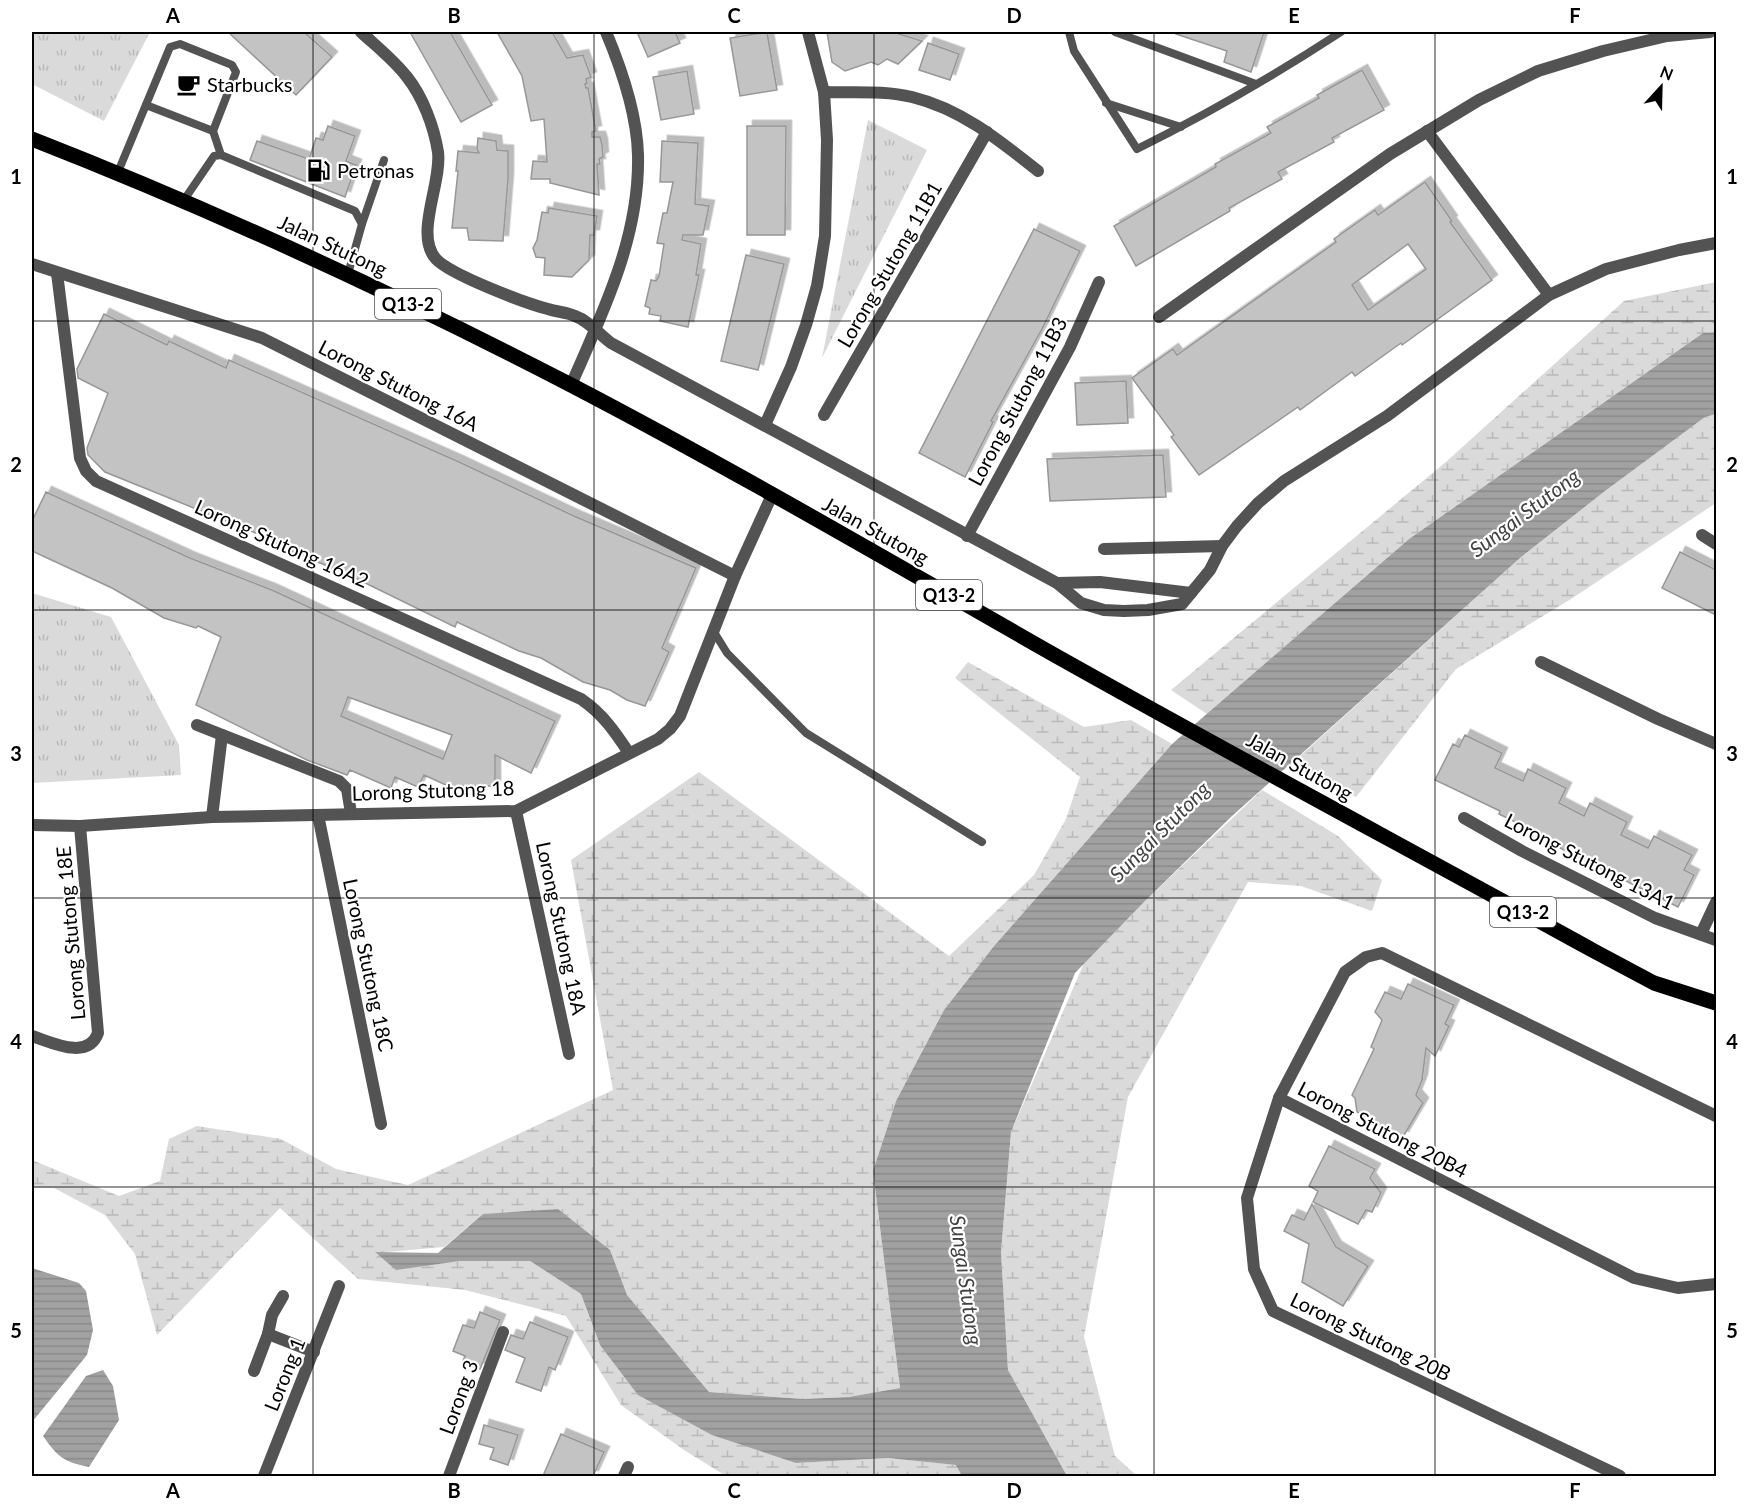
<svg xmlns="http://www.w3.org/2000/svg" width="1748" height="1508" font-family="Lato,sans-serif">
	<defs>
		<pattern id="wetland-marsh" width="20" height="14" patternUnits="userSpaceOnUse" patternTransform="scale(1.5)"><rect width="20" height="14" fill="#dadada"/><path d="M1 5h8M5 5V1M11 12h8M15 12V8" fill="none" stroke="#b9b9b9"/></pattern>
		<pattern id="park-tufts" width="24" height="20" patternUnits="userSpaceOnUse" patternTransform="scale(1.5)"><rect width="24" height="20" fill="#dadada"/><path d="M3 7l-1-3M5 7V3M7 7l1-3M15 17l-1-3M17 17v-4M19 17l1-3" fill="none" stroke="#b9b9b9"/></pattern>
		<pattern id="water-rules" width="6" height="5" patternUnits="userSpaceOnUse" patternTransform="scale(1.5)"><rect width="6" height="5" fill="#a1a1a1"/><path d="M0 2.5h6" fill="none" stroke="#898989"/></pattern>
		<filter id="shadow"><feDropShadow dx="5.5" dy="-5.5" stdDeviation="0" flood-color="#0004"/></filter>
	</defs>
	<rect width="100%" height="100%" fill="#fff"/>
	<g fill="url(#wetland-marsh)">
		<path d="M1716,282V332L1703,333L1409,539L1207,714L1171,690L1447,461L1624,301Z"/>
		<path d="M1716,414V503L1571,599L1456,669L1356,797L1290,765L1520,558L1605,491L1705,417Z"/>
		<path d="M968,662L1084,727L1131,720L1172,744L994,946L944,1010L896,1101L873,1171L900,1388L848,1397L803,1399L709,1392L627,1295L609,1250L483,1214L444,1247L376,1253L397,1269L460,1261H530L581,1294L600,1345L796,1463L888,1458L957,1465L962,1476H726L684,1450L621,1405L566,1316L465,1290L358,1279L280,1208L157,1335L135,1254L105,1215L54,1188H32V1160L119,1196L160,1181L169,1139L197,1126L281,1139L336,1169L408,1185L613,1090L571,860L699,772L949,956L1034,875L1066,819L1080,777L955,678Z"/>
		<path d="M1262,790L1338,836L1382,880L1372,911L1301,886L1248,882L1128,1097L1084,1337L1115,1456L1137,1476H1067L1008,1370L1001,1252L1011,1132L1084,963L1143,903Z"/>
	</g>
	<g fill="url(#park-tufts)">
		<path d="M32,32H150L104,121L32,84Z"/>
		<path d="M868,120L927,150L822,358Z"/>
		<path d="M32,593L111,617L179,745L181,775L32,783Z"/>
	</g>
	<g fill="url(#water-rules)">
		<path d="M1716,332V414L1705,417L1605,491L1520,558L1232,816L1143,903L1075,973L1011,1132L1001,1252L1008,1370L1067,1476H962L956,1465L888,1458L796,1463L712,1435L638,1395L600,1345L581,1294L530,1261H460L396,1270L375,1252L438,1253L483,1214L558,1209L610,1250L627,1295L709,1392L803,1399L848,1397L900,1388L873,1171L896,1101L944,1010L994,946L1172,744L1409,539L1703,333Z"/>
		<path d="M32,1268L79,1283L86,1291L93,1330L87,1355L32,1422Z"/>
		<path d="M103,1370L113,1386L119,1420L89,1467C63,1462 58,1457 43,1436L86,1376Z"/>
	</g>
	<g fill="#c3c3c3" stroke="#979797" stroke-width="1.5" fill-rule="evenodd" filter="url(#shadow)">
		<path d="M228,32H304L332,57L296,95Z"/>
		<path d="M410,32H450L492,105L461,122Z"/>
		<path d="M497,32H552L567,58L583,55L591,77L586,79L587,83L585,84L586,88H588L596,131L592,132V137H600L602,144L603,157L599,159L600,164H597L599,195L550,183V179H531L533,161L547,162L544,119L531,121L522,76Z"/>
		<path d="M637,32H675L680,43L648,57Z"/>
		<path d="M767,32L777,90L740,96L730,38Z"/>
		<path d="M827,32H893L922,41L898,64L887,59L878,65L871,62L845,71L832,62Z"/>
		<path d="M1177,32H1264L1251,72L1224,62L1227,51L1176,34Z"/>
		<path d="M928,43L959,54L950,80L919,70Z"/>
		<path d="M1362,70L1384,110L1332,138L1334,142L1278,172L1282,179L1229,208L1230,211L1136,266L1114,226L1216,167L1215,164L1271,133L1267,127L1319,98L1317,95Z"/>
		<path d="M687,71L694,114L661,120L653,77Z"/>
		<path d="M328,126L355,136L346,161L356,165L345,197L250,160L257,141L309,159L316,138L323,140Z"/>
		<path d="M747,126H786L785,235H747Z"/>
		<path d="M478,138L496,141L497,150L508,151V179L503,241L469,240L467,228H452L458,171H456L458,151L479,153L477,149Z"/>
		<path d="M662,141L698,143L695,204L709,206L703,235H683L682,240L701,244L696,275H699L688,327L660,321L661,316L649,314L650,308L645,306L651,280L656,281L659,276L664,244L657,243L663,213H667L673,182H660Z"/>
		<path d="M1425,182L1452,221L1450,222L1492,280L1402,345L1401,343L1355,376L1352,372L1300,410L1298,407L1199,475L1171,437L1174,435L1132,378L1173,349L1177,355L1336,242L1334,239L1375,210L1378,215ZM1408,244L1426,269L1368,310L1352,285Z"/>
		<path d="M549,208L597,216L594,235H590L589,260L572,277L544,275L545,258L536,257L533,248L537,240L542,212L548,213Z"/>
		<path d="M1034,229L1080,251L1042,329L991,421L993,422L965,477L919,453Z"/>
		<path d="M746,255L784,264L758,370L721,361Z"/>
		<path d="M104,314L167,345L169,341L226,368L229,360L457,461L574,516L696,568L662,648L669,652L645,706L627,700L610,690L583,682L541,658L519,651L457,622L455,627L347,574L293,552L268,538L105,472L88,455L87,448L108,393L78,378L77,369Z"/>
		<path d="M1126,381L1128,423L1077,425L1075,383Z"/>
		<path d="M1163,455L1166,497L1050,501L1047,459Z"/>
		<path d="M46,492L190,558L272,590L555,721L531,773L495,755V786H448L424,775L418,787L395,777L391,788L350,770L347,775L307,760L196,705L221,637L198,626L196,628L164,618L112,588L32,551V521ZM348,697L452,735L443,759L341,716Z"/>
		<path d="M1680,552L1716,570V615L1662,588Z"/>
		<path d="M1465,735L1502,753L1495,768L1523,781L1528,769L1566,788L1559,803L1584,816L1590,803L1627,822L1621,835L1648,848L1654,836L1692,855L1684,870L1694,875L1678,907L1560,848L1562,845L1499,814L1500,811L1435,780L1453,744L1459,747Z"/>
		<path d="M1408,984L1454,1005L1445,1024L1449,1026L1435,1056L1426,1048L1422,1080L1416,1095L1423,1103L1403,1137L1357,1112L1355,1098L1352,1095L1374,1049L1371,1047L1382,1020L1375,1012L1385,992L1401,999Z"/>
		<path d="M1329,1146L1375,1169L1370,1178L1381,1193L1372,1212L1366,1210L1358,1224L1313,1202L1318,1191L1309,1186Z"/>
		<path d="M1312,1204L1336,1247L1368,1266L1343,1306L1302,1282L1309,1244L1284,1231L1292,1215L1304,1220Z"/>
		<path d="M480,1312L500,1320L480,1369L462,1363L465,1356L453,1351L463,1325L474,1328Z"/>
		<path d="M530,1322L568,1337L555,1370L549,1367L541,1391L516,1382L525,1358L505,1350L511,1335L523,1339Z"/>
		<path d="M484,1425L518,1435L508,1465L490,1459L494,1448L479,1444Z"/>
		<path d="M561,1434L604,1452L593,1476H543Z"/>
	</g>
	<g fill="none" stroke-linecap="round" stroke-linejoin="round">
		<g stroke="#535353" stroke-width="8">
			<path d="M1069,32L1074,51L1137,149C1208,114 1275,75 1341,32"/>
			<path d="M1115,32L1256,84"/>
			<path d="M1106,103L1181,127"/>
			<path d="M146,105L213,131"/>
			<path d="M118,172L170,47L180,44L232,65L236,72L213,131L221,155"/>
			<path d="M184,200L214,156L221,155L355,211L362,224L348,274"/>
			<path d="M362,224L384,160"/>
			<path d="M714,632L727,653L806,733L982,842"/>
		</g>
		<g stroke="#535353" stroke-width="12">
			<path d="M361,32C376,46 394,60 407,77C423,97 434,127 438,152C442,183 414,235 436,259C451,275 525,303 548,309C557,312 566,312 575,316C589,321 599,334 611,343L1057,583L1081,603L1104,610L1124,611L1148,610L1182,604L1210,570L1222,546L1237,526L1258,503L1284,481L1387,416L1549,295L1606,269L1679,250L1716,243"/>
			<path d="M824,92C853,93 884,90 912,97C961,109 999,140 1038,171"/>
			<path d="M1427,131L1549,295"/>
			<path d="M32,264L262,338L735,576"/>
			<path d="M57,273L80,458L86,471L96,481L581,699C603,714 615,732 629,753"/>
			<path d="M1159,317L1390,154L1479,100L1538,71L1603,51L1667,36L1710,32"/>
			<path d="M571,385C603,312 640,237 638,155C637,113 622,70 606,32"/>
			<path d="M824,415L987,132"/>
			<path d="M765,425L791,367L806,325L817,286L825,236L827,140L824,92L808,32"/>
			<path d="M1702,535L1716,544"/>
			<path d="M967,536L1070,347L1099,282"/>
			<path d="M1104,549L1222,546"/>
			<path d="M1057,583L1100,582L1191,593"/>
			<path d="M1541,662L1658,719L1716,744"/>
			<path d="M197,725L339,781L347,789L351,813"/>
			<path d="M516,811L569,1054"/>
			<path d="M318,815L381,1124"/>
			<path d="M212,817L222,735"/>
			<path d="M1464,818L1522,851L1655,918L1716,940"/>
			<path d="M32,825L80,826L212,817L516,811L658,739L670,729L680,716L735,576L772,495"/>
			<path d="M1701,934L1716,902"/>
			<path d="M32,1036C51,1042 88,1061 98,1033L80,826"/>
			<path d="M1279,1098L1634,1278L1678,1288L1716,1284"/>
			<path d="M268,1334L314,1352"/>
			<path d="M254,1371L268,1334L272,1315L283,1296"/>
			<path d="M264,1476L339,1286"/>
			<path d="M449,1476L503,1332"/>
			<path d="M624,1476L628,1467"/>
			<path d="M1620,1476L1273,1311L1254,1269L1247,1198L1279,1098L1345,972L1366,957L1382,953L1716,1116"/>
		</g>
		<path stroke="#000" stroke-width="15" d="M32,139C216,211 395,294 571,385C736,471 896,565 1058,657C1236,757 1416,853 1594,951L1654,983L1716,1003"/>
	</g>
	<path fill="none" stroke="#000" stroke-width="1.5" stroke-opacity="0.55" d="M313,32V1476M594,32V1476M874,32V1476M1154,32V1476M1435,32V1476M32,321H1716M32,610H1716M32,898H1716M32,1187H1716"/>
	<defs>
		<symbol id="cafe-bare" viewBox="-9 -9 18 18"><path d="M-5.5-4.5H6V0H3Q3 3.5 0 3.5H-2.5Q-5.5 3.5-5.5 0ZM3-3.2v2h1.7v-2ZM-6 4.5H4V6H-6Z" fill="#000" stroke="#fff" stroke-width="2.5" paint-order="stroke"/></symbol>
		<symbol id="fuel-bare" viewBox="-9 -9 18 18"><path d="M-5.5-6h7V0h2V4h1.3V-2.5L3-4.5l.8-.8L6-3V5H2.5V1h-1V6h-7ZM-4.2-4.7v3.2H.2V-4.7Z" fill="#000" stroke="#fff" stroke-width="2.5" paint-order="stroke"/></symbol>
	</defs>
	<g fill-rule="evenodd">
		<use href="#cafe-bare" x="172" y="68" width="33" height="33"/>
		<use href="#fuel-bare" x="302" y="154" width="33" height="33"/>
	</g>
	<g text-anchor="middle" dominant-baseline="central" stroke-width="4.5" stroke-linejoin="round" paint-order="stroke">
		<g fill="#fff" stroke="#4c4c4c" stroke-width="1.5">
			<rect x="375" y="289" width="66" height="30" rx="4.5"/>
			<rect x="916" y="580" width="66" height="30" rx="4.5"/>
			<rect x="1490" y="897" width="66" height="30" rx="4.5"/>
		</g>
		<g font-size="18" font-weight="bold" fill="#000">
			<text x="408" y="304">Q13-2</text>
			<text x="949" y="595">Q13-2</text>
			<text x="1523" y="912">Q13-2</text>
		</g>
		<g font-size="20" fill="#000" stroke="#fff" text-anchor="start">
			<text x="207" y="84">Starbucks</text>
			<text x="337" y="170">Petronas</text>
		</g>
		<g font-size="20" fill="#000" stroke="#fff">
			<text transform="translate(333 245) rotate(25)">Jalan Stutong</text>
			<text transform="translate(889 264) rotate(-60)">Lorong Stutong 11B1</text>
			<text transform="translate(399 385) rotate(27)">Lorong Stutong 16A</text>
			<text transform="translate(1017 401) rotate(-62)">Lorong Stutong 11B3</text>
			<text transform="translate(876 530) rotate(29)">Jalan Stutong</text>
			<text transform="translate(282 543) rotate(24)">Lorong Stutong 16A2</text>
			<text transform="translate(1300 766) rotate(29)">Jalan Stutong</text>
			<text transform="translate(433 790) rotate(-2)">Lorong Stutong 18</text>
			<text transform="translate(1590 861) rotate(27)">Lorong Stutong 13A1</text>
			<text transform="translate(562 928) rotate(78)">Lorong Stutong 18A</text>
			<text transform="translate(70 933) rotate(-95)">Lorong Stutong 18E</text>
			<text transform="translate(369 965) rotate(78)">Lorong Stutong 18C</text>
			<text transform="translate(1383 1129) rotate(27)">Lorong Stutong 20B4</text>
			<text transform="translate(1371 1336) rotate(26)">Lorong Stutong 20B</text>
			<text transform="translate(284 1374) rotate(-68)">Lorong 1</text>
			<text transform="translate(458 1397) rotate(-70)">Lorong 3</text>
		</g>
		<g font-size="21" font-style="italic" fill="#424242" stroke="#fff">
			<text transform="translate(1524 512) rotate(-37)">Sungai Stutong</text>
			<text transform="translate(1159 831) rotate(-45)">Sungai Stutong</text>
			<text transform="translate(967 1280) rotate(82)">Sungai Stutong</text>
		</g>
	</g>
	<rect width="1748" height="1508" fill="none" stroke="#ffffff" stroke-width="66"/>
	<g transform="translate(1661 87) rotate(22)" stroke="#ffffff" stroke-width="4.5" paint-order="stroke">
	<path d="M0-4.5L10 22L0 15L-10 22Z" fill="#000000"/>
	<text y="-9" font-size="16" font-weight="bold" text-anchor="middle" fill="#000000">N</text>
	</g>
	<rect x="33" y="33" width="1682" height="1442" fill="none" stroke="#000" stroke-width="2"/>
	<g font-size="20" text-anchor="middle" font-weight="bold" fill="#000">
		<text x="173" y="23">A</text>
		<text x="454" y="23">B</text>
		<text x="734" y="23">C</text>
		<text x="1014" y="23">D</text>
		<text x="1294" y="23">E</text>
		<text x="1575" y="23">F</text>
		<text x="16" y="184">1</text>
		<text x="1732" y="184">1</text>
		<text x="16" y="472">2</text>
		<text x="1732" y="472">2</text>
		<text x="16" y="761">3</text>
		<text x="1732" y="761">3</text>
		<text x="16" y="1049">4</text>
		<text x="1732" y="1049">4</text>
		<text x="16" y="1338">5</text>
		<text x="1732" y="1338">5</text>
		<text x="173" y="1498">A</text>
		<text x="454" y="1498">B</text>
		<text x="734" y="1498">C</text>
		<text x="1014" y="1498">D</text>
		<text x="1294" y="1498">E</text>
		<text x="1575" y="1498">F</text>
	</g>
</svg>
